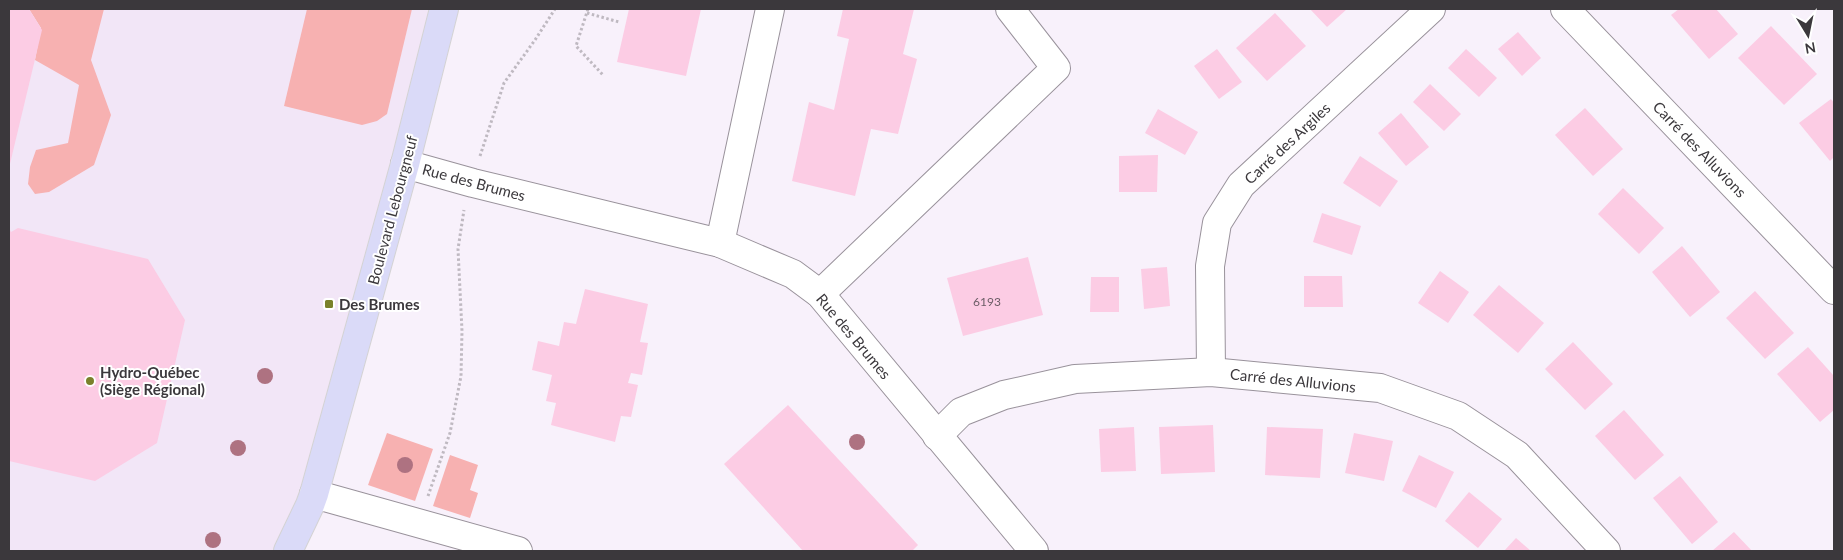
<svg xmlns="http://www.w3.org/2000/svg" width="1843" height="560" font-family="Lato,sans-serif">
	<rect width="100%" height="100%" fill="#f8f1fb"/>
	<path fill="#f2e6f7" d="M9,9H444L288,551H9Z"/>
	<g fill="#f7b1b1">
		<path d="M29,9H104L91,60L111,115L94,165L49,192L35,194L28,184L30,167L36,150L68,143L79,85L35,60L41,28Z"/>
		<path d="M307,9H412L387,114L377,121L362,125L284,106Z"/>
		<path d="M387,433L433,449L415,501L368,485Z"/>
		<path d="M450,455L478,465L470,490L478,493L470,518L433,506Z"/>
	</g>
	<g fill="#fccce4">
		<path d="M9,9H29L42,30L9,168Z"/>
		<path d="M629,9H701L686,76L617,62Z"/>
		<path d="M843,9H914L903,54L917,59L898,134L871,129L855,196L792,181L809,102L834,110L849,39L837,36Z"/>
		<path d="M1310,9H1347L1327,27Z"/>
		<path d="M1679,9H1716L1738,34L1709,59L1671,15Z"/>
		<path d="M1275,13L1306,46L1267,81L1236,48Z"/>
		<path d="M1771,26L1817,74L1784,105L1738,58Z"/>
		<path d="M1518,32L1541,58L1522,76L1498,49Z"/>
		<path d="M1217,49L1242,82L1219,99L1194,66Z"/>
		<path d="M1466,49L1497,78L1479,97L1448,68Z"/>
		<path d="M1430,84L1461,114L1444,131L1413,102Z"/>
		<path d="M1831,99L1834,103V157L1830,161L1799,123Z"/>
		<path d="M1585,108L1623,149L1593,176L1555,135Z"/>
		<path d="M1158,109L1198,132L1185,155L1145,133Z"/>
		<path d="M1401,113L1429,147L1406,166L1378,133Z"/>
		<path d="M1158,155L1157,192H1119V156Z"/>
		<path d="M1360,156L1398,181L1380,207L1343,183Z"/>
		<path d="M1623,188L1664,228L1639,254L1598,214Z"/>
		<path d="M1322,213L1361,226L1352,255L1313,242Z"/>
		<path d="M9,228L11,232L18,228L148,259L185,320L157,443L95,481L9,461Z"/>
		<path d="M1682,246L1720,292L1690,317L1652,272Z"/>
		<path d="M1028,257L1043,315L963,336L947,278Z"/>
		<path d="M1167,267L1170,306L1144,309L1141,269Z"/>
		<path d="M1440,271L1469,292L1448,323L1418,303Z"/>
		<path d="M1304,276H1342L1343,307H1304Z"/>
		<path d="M1091,277H1119V312H1090Z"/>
		<path d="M1499,285L1544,323L1518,353L1473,315Z"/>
		<path d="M585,289L648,304L640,342L648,343L642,375L631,373L628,383L638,385L631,417L621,416L615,442L551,425L556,403L546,401L552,375L532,370L538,341L559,346L564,322L576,324Z"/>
		<path d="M1755,291L1794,333L1765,359L1726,318Z"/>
		<path d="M1573,342L1613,384L1585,410L1545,369Z"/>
		<path d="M1808,347L1834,376V410L1820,422L1777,374Z"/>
		<path d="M788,405L918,545L912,551H803L724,464Z"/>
		<path d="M1624,410L1664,455L1635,480L1595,436Z"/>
		<path d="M1213,425L1215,472L1161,474L1159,427Z"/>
		<path d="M1134,427L1136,471L1101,472L1099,429Z"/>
		<path d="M1267,427L1323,429L1320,478L1265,475Z"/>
		<path d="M1354,433L1393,441L1384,481L1345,473Z"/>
		<path d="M1419,455L1454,472L1436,508L1402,491Z"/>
		<path d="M1680,476L1718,522L1692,544L1653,498Z"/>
		<path d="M1469,492L1502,519L1478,548L1445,521Z"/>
		<path d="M1734,532L1752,551H1712Z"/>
		<path d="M1516,538L1531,551H1504Z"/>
	</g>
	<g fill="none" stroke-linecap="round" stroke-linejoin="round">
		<defs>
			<g id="minor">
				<path d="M1565,9L1834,290"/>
				<path d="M405,164L473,183L720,243L793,274L820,294L1034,551"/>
				<path d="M720,243L770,9"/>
				<path d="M820,294L1056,68L1010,9"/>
				<path d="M1211,372L1210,266L1217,223L1241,185L1431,9"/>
				<path d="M937,436L961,412L1004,395L1075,379L1211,372L1380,388L1458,416L1517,455L1606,551"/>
				<path d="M314,494L518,551"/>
			</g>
			<path id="major" d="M288,551L310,505L314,494L405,164L444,9"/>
		</defs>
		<use href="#minor" stroke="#99929b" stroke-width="30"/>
		<use href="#major" stroke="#d4d3d4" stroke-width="30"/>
		<g stroke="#bfb9c1" stroke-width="3" stroke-dasharray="2.5 2.5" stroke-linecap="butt">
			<path d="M588,9L576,46L603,75"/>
			<path d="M587,13L619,22"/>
			<path d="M480,156L504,83L535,40L555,9"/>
			<path d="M428,496L450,433L461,376L462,331L458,249L464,210"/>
		</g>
		<use href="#minor" stroke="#fff" stroke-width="28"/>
		<use href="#major" stroke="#dadaf8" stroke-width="28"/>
	</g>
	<g fill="#ae7281">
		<circle cx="265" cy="376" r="8"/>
		<circle cx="857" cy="442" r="8"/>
		<circle cx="238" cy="448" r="8"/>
		<circle cx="405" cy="465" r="8"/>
		<circle cx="213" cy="540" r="8"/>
	</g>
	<g fill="#7a812b" stroke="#fff" stroke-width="2">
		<rect x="324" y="299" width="10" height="10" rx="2.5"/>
		<circle cx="90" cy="381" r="5"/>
	</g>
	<g text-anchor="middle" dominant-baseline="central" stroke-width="4" stroke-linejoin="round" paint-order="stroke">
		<g font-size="12" fill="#6b5d66">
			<text x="987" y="301">6193</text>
		</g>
		<g font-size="15" fill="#3b383c" stroke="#fff">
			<text transform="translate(1287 143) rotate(-43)">Carré des Argiles</text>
			<text transform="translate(1700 149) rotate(46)">Carré des Alluvions</text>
			<text transform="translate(474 182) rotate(15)">Rue des Brumes</text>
			<text transform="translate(392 210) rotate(-75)">Boulevard Lebourgneuf</text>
			<text transform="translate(854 336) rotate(50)">Rue des Brumes</text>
			<text transform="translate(1293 380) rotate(6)">Carré des Alluvions</text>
		</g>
		<g font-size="15" font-weight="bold" fill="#3b383c" stroke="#fff" text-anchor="start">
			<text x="339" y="304">Des Brumes</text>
			<text x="100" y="372">Hydro-Québec<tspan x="100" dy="17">(Siège Régional)</tspan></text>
		</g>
	</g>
	<rect width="1843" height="560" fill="none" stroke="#3b383c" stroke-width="20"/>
	<g transform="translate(1808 35) rotate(170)" stroke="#ffffff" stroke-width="4" paint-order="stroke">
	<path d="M0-4L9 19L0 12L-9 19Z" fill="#3b383c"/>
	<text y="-8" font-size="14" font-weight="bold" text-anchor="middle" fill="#3b383c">N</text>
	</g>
</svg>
